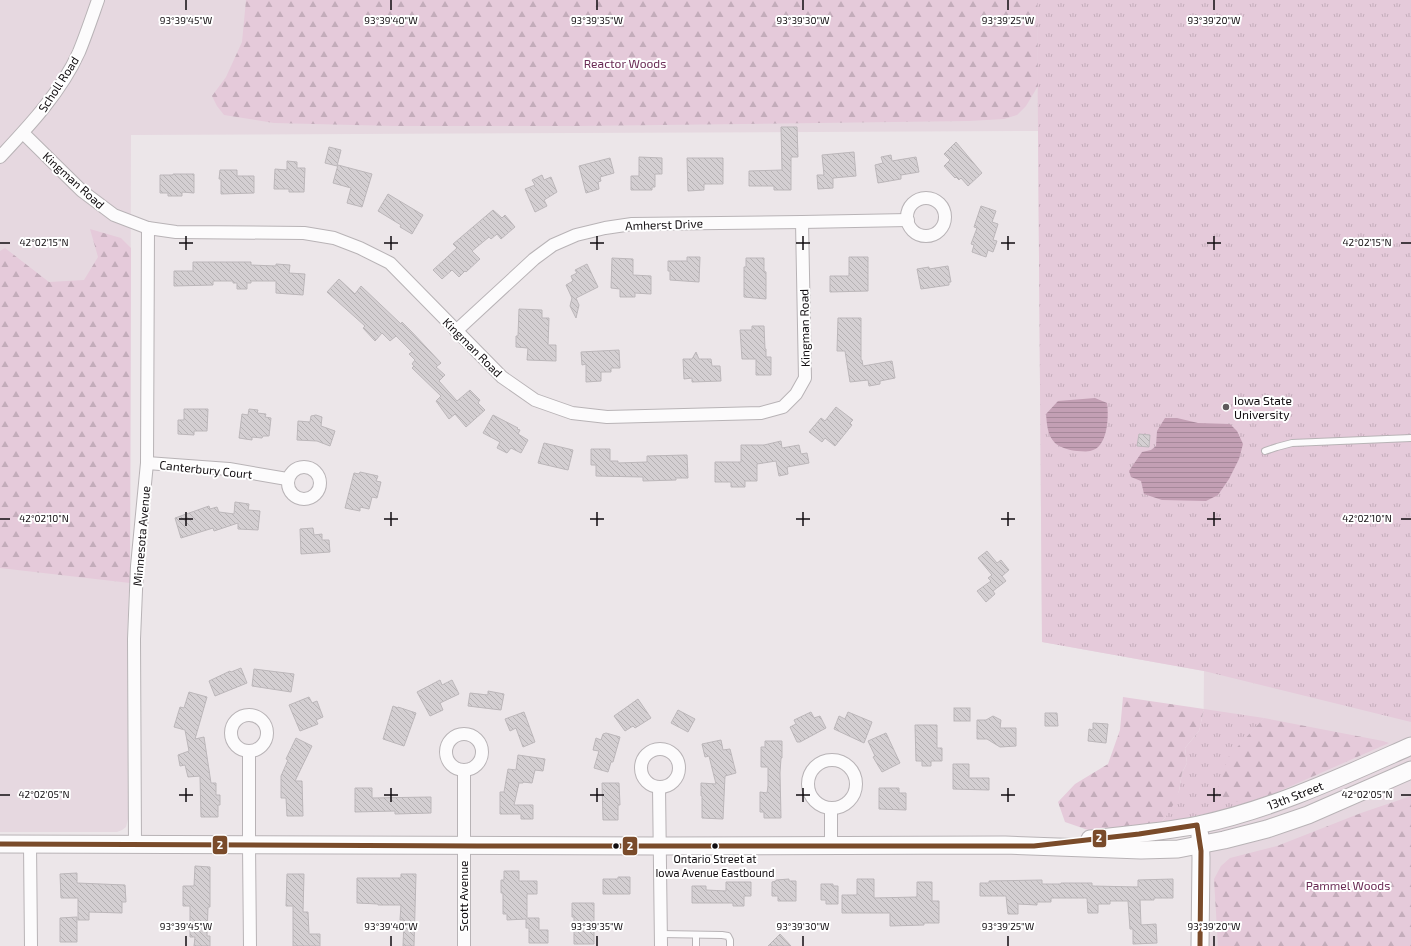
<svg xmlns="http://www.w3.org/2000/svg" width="1411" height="946" font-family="'Exo 2',sans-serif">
	<defs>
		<pattern id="grass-tufts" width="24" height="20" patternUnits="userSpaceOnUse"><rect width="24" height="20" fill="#e5cada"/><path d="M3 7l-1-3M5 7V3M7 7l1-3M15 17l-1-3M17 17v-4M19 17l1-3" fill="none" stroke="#c3acba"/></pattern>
		<pattern id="forest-firs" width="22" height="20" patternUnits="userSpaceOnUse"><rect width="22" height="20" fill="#e5cada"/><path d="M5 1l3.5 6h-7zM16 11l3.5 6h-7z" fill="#c3acba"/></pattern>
		<pattern id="water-rules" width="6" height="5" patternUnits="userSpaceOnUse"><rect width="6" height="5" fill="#c39fb4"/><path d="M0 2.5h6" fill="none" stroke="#a6889a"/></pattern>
		<pattern id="building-back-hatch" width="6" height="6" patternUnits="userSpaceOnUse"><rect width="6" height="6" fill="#d4cfd2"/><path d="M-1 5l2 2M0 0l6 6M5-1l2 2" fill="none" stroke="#b5b1b3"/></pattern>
	</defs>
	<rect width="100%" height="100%" fill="#ece6e9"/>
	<path fill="#e6d8e0" d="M0,0H1411V946H1201L1204,671L1042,642L1038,131L131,135L130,565L127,639L128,819L126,827L122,830L117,832H0Z"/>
	<g fill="url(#grass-tufts)">
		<path d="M1037,0H1411V722L1204,671L1042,642Z"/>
		<path d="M1204,709L1264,718L1229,757L1259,800L1232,808L1159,824L1165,818L1179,791L1182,773L1187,763L1185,748L1199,731Z"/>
	</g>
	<g fill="url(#forest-firs)">
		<path d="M246,0H1037L1038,86L1026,106L1017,115L1004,119L969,121L579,126H393L274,123L224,115L217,106L212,96L226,77L242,42Z"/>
		<path d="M90,229L121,238L131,248L130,583L0,568V251L5,248L49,282L84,280L98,257Z"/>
		<path d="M1123,697L1204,709L1199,731L1185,748L1187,763L1182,773L1179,791L1175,802L1165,818L1159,824L1088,830L1065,822L1058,802L1075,784L1108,764L1120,730Z"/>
		<path d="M1264,718L1383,741L1389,743L1259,800L1234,802L1221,798L1218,786L1229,756Z"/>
		<path d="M1411,796V946H1218L1214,879L1221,866L1230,858L1277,846L1361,813Z"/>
	</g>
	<g fill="url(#water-rules)">
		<path d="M1095,398L1107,403C1109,417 1108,448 1090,451C1086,452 1081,451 1077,451C1071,451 1059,447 1055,443C1047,435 1047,424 1046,414L1058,401Z"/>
		<path d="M1165,418H1177L1198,423L1230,424L1237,431L1243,444L1239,459L1229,479L1218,495L1206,501L1162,500L1144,494L1141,481L1131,477L1129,471L1142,452L1151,450L1156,446L1157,431Z"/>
	</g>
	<g fill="url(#building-back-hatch)" stroke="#bcb7ba">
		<path d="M781,127H797L798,157H791V190H774V186H749V171L782,170Z"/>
		<path d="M956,142L982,173L968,186L961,178L959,180L956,177L955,178L944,166L950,160L944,154Z"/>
		<path d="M329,147L341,150L337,166L325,163Z"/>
		<path d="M854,152L856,176L833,178V188L818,189L817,175H824L822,155Z"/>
		<path d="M891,155L892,161L916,157L919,172L901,175V179L878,183L875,165L883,163L881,157Z"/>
		<path d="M639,157L662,158V174H655V187H652V190H631V176H639Z"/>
		<path d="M610,158L614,173L600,177L601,181L598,182L599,189L586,193L579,166Z"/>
		<path d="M687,158H723V184H704V190L688,191Z"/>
		<path d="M287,161L297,162V168H305L304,192H289V189H274L275,169L287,170Z"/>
		<path d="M338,165L372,174L362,207L347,203L351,188L333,183Z"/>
		<path d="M220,170H237V176H254V193L221,194V179H219Z"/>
		<path d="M173,174H194V193L182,192V196H168V193H160V175H173Z"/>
		<path d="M542,175L544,180L551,177L557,192L544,200L547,206L535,212L525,189L535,185L532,180Z"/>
		<path d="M388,194L423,215L412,234L400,227L401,225L378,211Z"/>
		<path d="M981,206L996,211L992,222L998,224L993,240L997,241L993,252L988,250L986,257L972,252L974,245L971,244L977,228L974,227Z"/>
		<path d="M493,210L502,218L505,215L515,227L501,239L497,234L491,239L489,237L472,251L480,259L466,272L465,271L459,277L452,270L442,279L433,270L457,248L453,244Z"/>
		<path d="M687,257H700L699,282L670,280V271H668V261H687Z"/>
		<path d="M849,257H868V291L830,292V276H849Z"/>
		<path d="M612,258L633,259V275L651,276V294L635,293V297H620V289L611,288Z"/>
		<path d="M746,258H764V271L766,272V299L744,297V267H746Z"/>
		<path d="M193,262H251V265L276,266V264L290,265L289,273L305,274L303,295L276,293V281H251V283H247V289H237V283H233V281H213V285L174,286V271H193Z"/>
		<path d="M587,264L598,287L576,298L579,305L576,318L570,306L572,298L566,285L573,281L571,276L577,273L575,270Z"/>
		<path d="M948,266L951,282H949V285L921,289L917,269L929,267V269Z"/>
		<path d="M339,279L355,294L361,286L401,324L402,322L411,331L441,363L436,367L445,375L439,381L457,401L470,390L480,400L478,403L485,410L466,427L455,414L449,419L436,401L441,396L412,368L414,366L412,364L415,360L409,354L412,352L396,336L390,341L382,333L375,341L363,328L365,326L327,292Z"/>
		<path d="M519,309L542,310V318H549L548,345H556V361L527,360L528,348L516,347V336H518Z"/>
		<path d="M838,318H861V360H862L863,366L892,361L895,378L880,381V384L869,386L868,380L850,382L845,351H837Z"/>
		<path d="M752,326H764L765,349H766V357H771V375H756V359H742L740,330H752Z"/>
		<path d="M619,350L620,368H611V372H601V381L586,382V364L582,365L581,352Z"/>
		<path d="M696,352L699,359H711L712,366H720L721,381L692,382V378L684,379L683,359H692Z"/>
		<path d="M836,407L853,420L850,423L852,425L835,446L825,438L822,442L809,432L821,418L825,421Z"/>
		<path d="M184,409H208L207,431H194V435L178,434V420H184Z"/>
		<path d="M249,409L258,410L257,413L266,414L265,417L271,418L269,436H263L262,438L252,437V440L239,438L242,414L248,415Z"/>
		<path d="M316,415L322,417L321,426L335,431L330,446L317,441L297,440L298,421L310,422L311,416Z"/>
		<path d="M493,415L518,428L517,429L520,430L518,434L528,440L521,453L511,448L507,453L497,448L500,442L483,433Z"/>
		<path d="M1139,434L1150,435L1149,447L1137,446Z"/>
		<path d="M781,441L782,448L799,445L801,454L807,453L809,463L787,467L788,474L779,476L776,461L757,464V481H745V487H731V482H715V462H741V445H764Z"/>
		<path d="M544,443L573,450L568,470L538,463Z"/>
		<path d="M591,449H610V461H618V463L647,462V456L687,455L688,478H676V480L643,481V477L596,476V465H591Z"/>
		<path d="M360,472L378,476L376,481L381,482L377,498L372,497L369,509L360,507V511L345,508L354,473L359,474Z"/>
		<path d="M235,502L249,504L248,510L260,511L258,530L238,529V523L214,531L213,528L181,538L175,518L209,506L210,509L217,507L219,512L234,514Z"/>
		<path d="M313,528L314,535L322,534V540H329L330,552L301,554L300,529Z"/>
		<path d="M987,551L997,563L1001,560L1009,570L1002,576L1006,581L993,591L995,594L986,602L977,591L991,581L988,578L992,575L978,558Z"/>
		<path d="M241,668L247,683L215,696L209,681L230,671L231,672Z"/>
		<path d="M254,669L294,674L291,692L252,686Z"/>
		<path d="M440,680L442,685L452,680L459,694L440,703L443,710L430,716L417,692Z"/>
		<path d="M488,691L504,694L501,710L468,706L470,693L488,695Z"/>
		<path d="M189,692L207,697L195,739L204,737L211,783H216V795H220V805H218V817H201L200,776L188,777L185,765L180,766L178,755L189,751L185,730L174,727L180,707L184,708Z"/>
		<path d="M309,697L312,703L317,701L323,717L316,720L318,724L300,731L289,705Z"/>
		<path d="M638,699L651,718L635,728L633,726L625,731L614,716Z"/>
		<path d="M393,706L398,708V707L416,713L404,746L383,739Z"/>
		<rect x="954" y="708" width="16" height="13"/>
		<path d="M678,710L695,719L688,732L671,723Z"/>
		<path d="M524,712L535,742L523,747L516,728L510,731L505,719Z"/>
		<path d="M811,712L814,718L820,716L826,728L800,742H797L790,727L796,724L794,720Z"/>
		<path d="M848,712L872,722L864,743L834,729L839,716L845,719Z"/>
		<path d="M1045,713H1057L1058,726H1045Z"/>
		<path d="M993,716L1001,720L1000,728H1016V746L1000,747L987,739H977V720H986Z"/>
		<path d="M1093,723L1108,724L1106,743L1088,741L1089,729L1093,730Z"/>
		<path d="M915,725H937V748H942V761H931V766H922V761H916Z"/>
		<path d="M606,733L620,737L613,762H611L608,772L594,768L599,751L593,750L596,738L601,740L603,734Z"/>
		<path d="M886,733L900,763L882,772L873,757L875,756L868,741Z"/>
		<path d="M296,738L312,746L295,781H302L303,816H287L286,798H281V776L288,760L286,759Z"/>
		<path d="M721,740L723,750L730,749L736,773L725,776L723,819L702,818V796H701V783L716,784L709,756L705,757L702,744Z"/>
		<path d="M765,741H782V758H781L780,773L781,818H764V812H760V792L767,793L768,786V767H761V747H765Z"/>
		<path d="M518,755L545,759L543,771L535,770L532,783L523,782V783H519L514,805H533V819H521V814H500V792H504L508,769L516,770Z"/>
		<path d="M953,764H969V778H989V790L953,789Z"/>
		<path d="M602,783H619L620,805H618V820H603Z"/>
		<path d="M355,788H372V798L431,797V813L395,814V811L355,812Z"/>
		<path d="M879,788H899V793H906V810L879,809Z"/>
		<path d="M195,866L210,867V907H208L207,936H210V946H194L195,937H190V906H183V886H194Z"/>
		<path d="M504,871H519V881H537V894H527V918H539V930H548V943H529V928H526V919L507,920V914H503V893H501V880H504Z"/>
		<path d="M77,873V883L125,885L126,902H122V913L89,912V920H78V898H61L60,874Z"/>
		<path d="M287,874H304L303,912H308L309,934H320V946H293V906H286Z"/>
		<path d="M401,874H416L414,946H403L404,920H400L401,905H378V904L357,903V878H401Z"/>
		<path d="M618,877H630V894H603V879H618Z"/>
		<path d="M789,879V881H796V901H778V896H772V882L776,881V880Z"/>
		<path d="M857,879H874V898L917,897V882H932V901H939V923H924V925L890,926V913H842V895H857Z"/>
		<path d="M1173,879V898H1154V900H1140L1141,925L1156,924L1157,943L1133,944V929H1130L1128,901H1110V904H1098V913H1088L1087,898H1051V902H1037V905L1018,904V914H1008L1006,896H980V883H989V881L1042,880V884H1061V883H1092V886L1138,887V880Z"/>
		<path d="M726,882H751V896H744V906H733V903H692V886H706V890L726,891Z"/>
		<path d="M821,884H833V886H838V904H826V900H821Z"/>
		<path d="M572,903H594V944H574V917H572Z"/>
		<path d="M77,917V942H60V918Z"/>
		<path d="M780,934L791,946H768Z"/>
	</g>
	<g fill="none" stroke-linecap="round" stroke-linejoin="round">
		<defs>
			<g id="lane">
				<path d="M1265,451L1277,447L1292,443L1411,438"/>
				<path d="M661,934L722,935L728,936L730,940V946"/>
				<path d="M696,935V946"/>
			</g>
			<g id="street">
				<path d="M23,133L82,191L114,215L148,228L176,232L304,233L334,238L360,248L390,263L502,377L535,400L572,413L607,417L761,413L783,407L796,394L805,378L802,222"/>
				<path d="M0,157C30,125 61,92 79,52C86,35 92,17 98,0"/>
				<circle cx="926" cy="217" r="19"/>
				<path d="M456,331L534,259L553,245L576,235L605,228L632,224L802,222L908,220"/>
				<path d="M147,463L229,469L287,479"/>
				<circle cx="304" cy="483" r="16"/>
				<circle cx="249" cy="733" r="18"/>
				<circle cx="464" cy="752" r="18"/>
				<circle cx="660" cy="768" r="19"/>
				<path d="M249,751V846L250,946"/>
				<circle cx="832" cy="784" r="24"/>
				<path d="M659,787L661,946"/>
				<path d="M831,808V845"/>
				<path d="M30,844L31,946"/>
				<path d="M135,845L134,639L137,566L147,463L148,228"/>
				<path d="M464,946V770"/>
			</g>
			<g id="secondary">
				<path d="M1200,835L1201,858L1200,946"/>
				<path d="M1090,839C1126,835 1162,832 1198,825C1273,809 1341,777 1411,746"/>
				<path d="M0,844L660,846L1005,845L1141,850L1178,849L1224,840L1267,829L1308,815L1411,770"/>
			</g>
		</defs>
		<use href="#lane" stroke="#b8b3b6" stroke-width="8"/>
		<use href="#street" stroke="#b8b3b6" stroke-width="14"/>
		<use href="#secondary" stroke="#b8b3b6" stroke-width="19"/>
		<use href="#lane" stroke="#fcfbfc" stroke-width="6"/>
		<use href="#street" stroke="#fcfbfc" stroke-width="12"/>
		<use href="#secondary" stroke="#fcfbfc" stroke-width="17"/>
		<defs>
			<path id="bus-1" d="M0,844L477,846H1034L1139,834L1197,825L1201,851L1200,946"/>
		</defs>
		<use href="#bus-1" stroke="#fff" stroke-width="8"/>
		<use href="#bus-1" stroke="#7a4b2a" stroke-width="5"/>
	</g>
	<path fill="none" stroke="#110d10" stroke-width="1.5" d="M186,0V10M391,0V10M597,0V10M803,0V10M1008,0V10M1214,0V10M186,236V250M391,236V250M597,236V250M803,236V250M1008,236V250M1214,236V250M0,243H10M179,243H193M384,243H398M590,243H604M796,243H810M1001,243H1015M1207,243H1221M1401,243H1411M186,512V526M391,512V526M597,512V526M803,512V526M1008,512V526M1214,512V526M0,519H10M179,519H193M384,519H398M590,519H604M796,519H810M1001,519H1015M1207,519H1221M1401,519H1411M186,788V802M391,788V802M597,788V802M803,788V802M1008,788V802M1214,788V802M0,795H10M179,795H193M384,795H398M590,795H604M796,795H810M1001,795H1015M1207,795H1221M1401,795H1411M186,936V946M391,936V946M597,936V946M803,936V946M1008,936V946M1214,936V946"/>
	<circle fill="#5e595c" stroke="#fff" stroke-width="1.5" cx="1226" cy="407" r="4"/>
	<g fill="#110d10" stroke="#fff" stroke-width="1.5">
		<circle cx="616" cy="846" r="3.5"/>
		<circle cx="715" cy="846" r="3.5"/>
	</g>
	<g text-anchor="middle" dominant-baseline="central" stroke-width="4" stroke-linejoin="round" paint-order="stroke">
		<g font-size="11" fill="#110d10" stroke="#fff">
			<text x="715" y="858">Ontario Street at<tspan x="715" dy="14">Iowa Avenue Eastbound</tspan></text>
		</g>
		<g font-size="12" fill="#6a2c55" stroke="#fff">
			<text x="625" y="63">Reactor Woods</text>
			<text x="1348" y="885">Pammel Woods</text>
		</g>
		<g font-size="12" fill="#110d10" stroke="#fff">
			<text transform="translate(58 84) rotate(-57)">Scholl Road</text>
			<text transform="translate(74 180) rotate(42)">Kingman Road</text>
			<text transform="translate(664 224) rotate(-2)">Amherst Drive</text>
			<text transform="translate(804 328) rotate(-91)">Kingman Road</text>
			<text transform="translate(473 347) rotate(45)">Kingman Road</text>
			<text transform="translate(206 469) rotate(6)">Canterbury Court</text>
			<text transform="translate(141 536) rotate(-85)">Minnesota Avenue</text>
			<text transform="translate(1295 795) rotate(-21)">13th Street</text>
			<text transform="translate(463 896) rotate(-90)">Scott Avenue</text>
		</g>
		<g font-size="12" fill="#110d10" stroke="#fff" text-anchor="start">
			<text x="1234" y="400">Iowa State<tspan x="1234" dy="14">University</tspan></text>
		</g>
	</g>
	<g font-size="10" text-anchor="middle" fill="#110d10" stroke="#fff" stroke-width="4" stroke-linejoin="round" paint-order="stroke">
		<text x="186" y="24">93°39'45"W</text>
		<text x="391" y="24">93°39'40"W</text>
		<text x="597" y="24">93°39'35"W</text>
		<text x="803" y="24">93°39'30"W</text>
		<text x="1008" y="24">93°39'25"W</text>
		<text x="1214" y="24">93°39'20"W</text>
		<text x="44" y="246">42°02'15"N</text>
		<text x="1367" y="246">42°02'15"N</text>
		<text x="44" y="522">42°02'10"N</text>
		<text x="1367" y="522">42°02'10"N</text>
		<text x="44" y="798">42°02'05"N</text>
		<text x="1367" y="798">42°02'05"N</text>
		<text x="186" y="930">93°39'45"W</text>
		<text x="391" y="930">93°39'40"W</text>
		<text x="597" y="930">93°39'35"W</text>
		<text x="803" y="930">93°39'30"W</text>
		<text x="1008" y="930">93°39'25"W</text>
		<text x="1214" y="930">93°39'20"W</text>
	</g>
	<g stroke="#fff" stroke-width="1.5">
		<rect x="1092" y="829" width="15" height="19" rx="4" fill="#7a4b2a"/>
		<rect x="212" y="835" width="16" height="20" rx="4" fill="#7a4b2a"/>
		<rect x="622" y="836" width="16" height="20" rx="4" fill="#7a4b2a"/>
	</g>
	<g font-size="11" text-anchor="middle" font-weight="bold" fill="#fff">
		<text x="1099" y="842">2</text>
		<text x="220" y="849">2</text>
		<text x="630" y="850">2</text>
	</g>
</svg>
